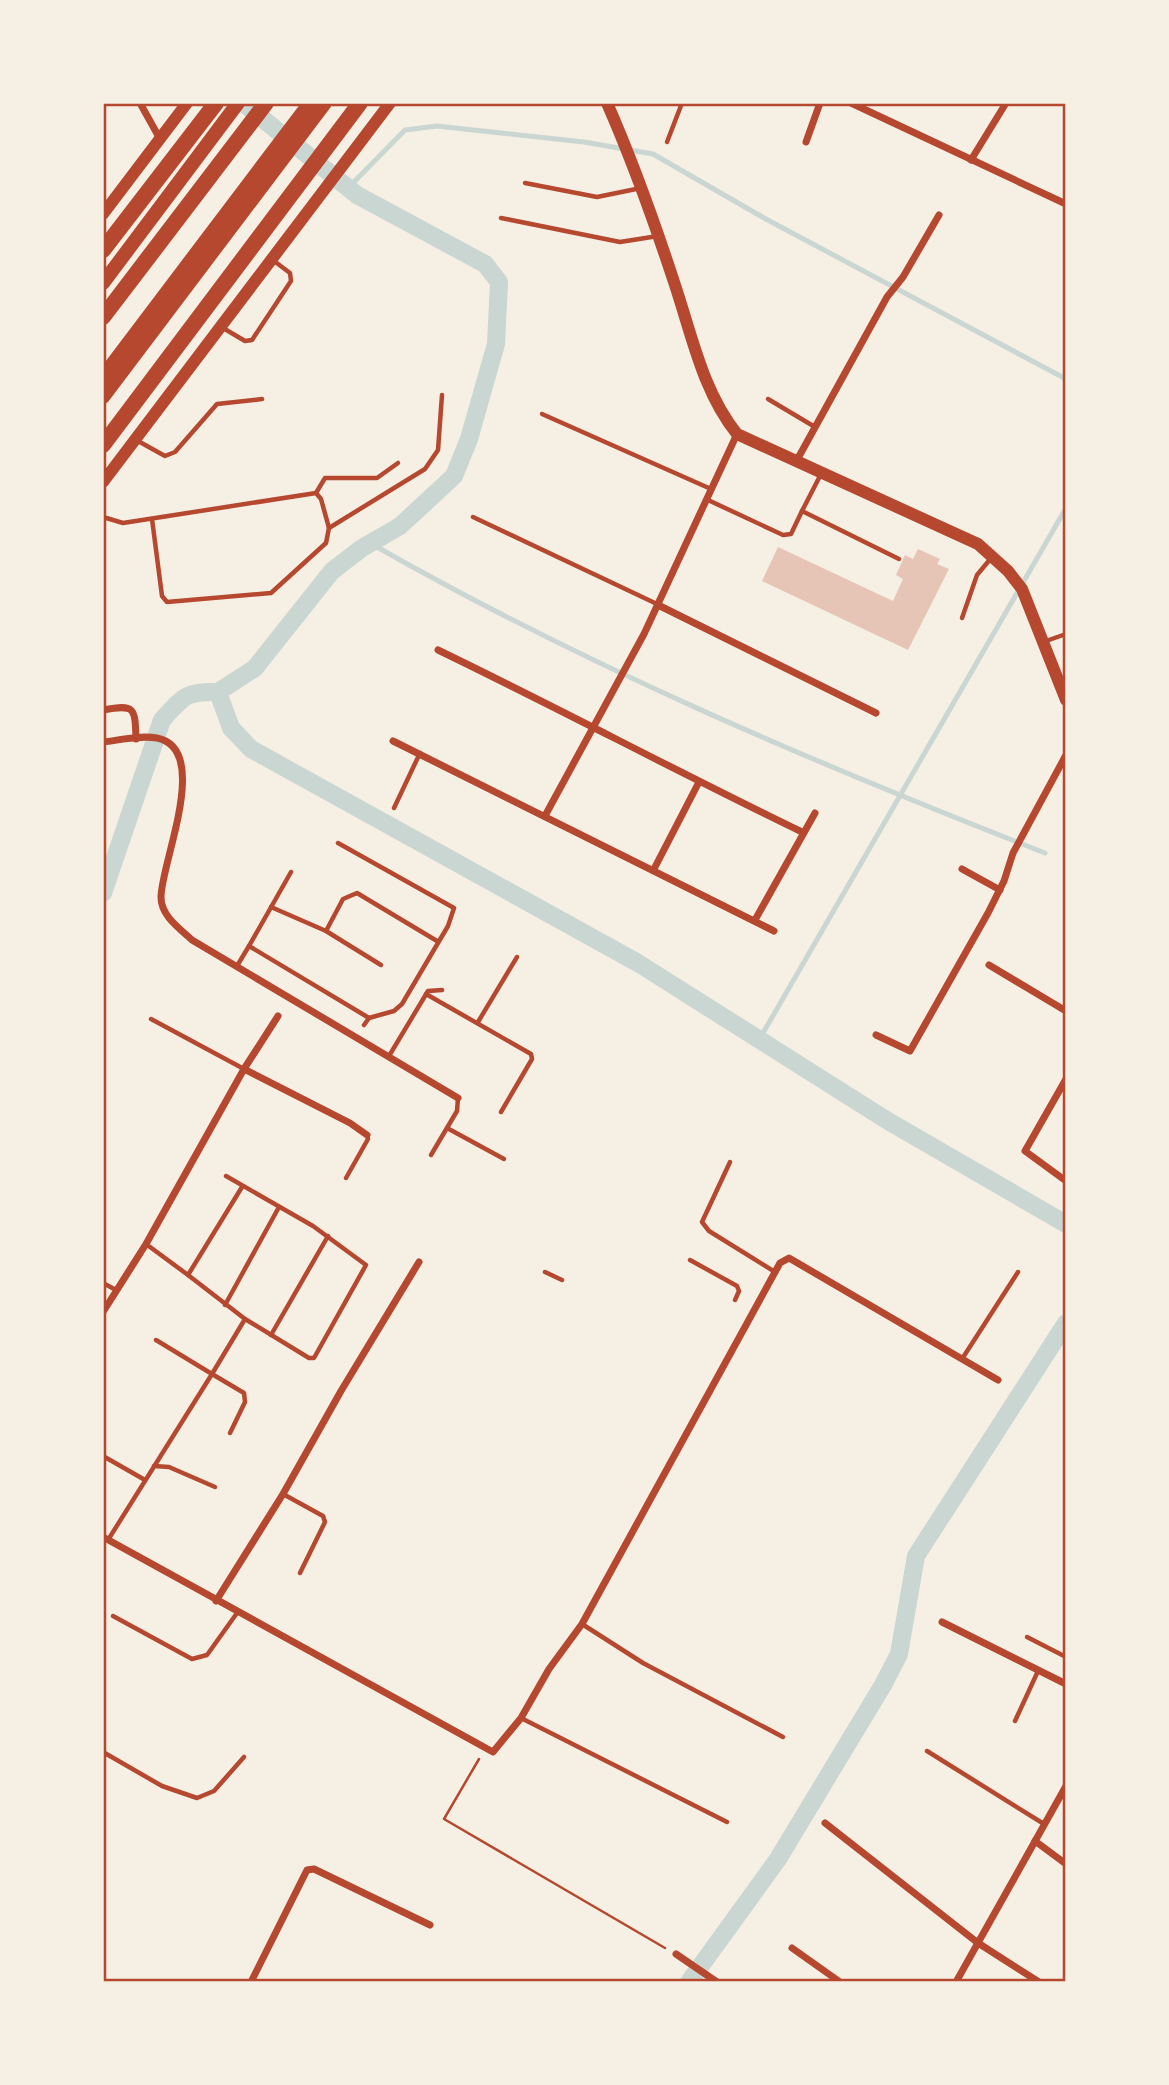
<svg xmlns="http://www.w3.org/2000/svg" width="1169" height="2085" font-family="Lato,sans-serif">
	<rect width="100%" height="100%" fill="#f6efe4"/>
	<g fill="none" stroke-linecap="round" stroke-linejoin="round">
		<g stroke="#c9d6d2" stroke-width="5">
			<path d="M348,188L405,130L437,126L584,142L653,154L764,218L1066,379"/>
			<path d="M370,543C585,666 815,763 1045,853"/>
			<path d="M759,1040L1066,508"/>
		</g>
		<g stroke="#c9d6d2" stroke-width="18">
			<path d="M243,103L357,195L485,264L499,282L496,344L469,439L454,476L400,526L362,548L332,571L255,668L218,692L231,728L251,749L638,963L888,1121L1066,1224"/>
			<path d="M103,893L162,720C184,696 186,691 218,692"/>
			<path d="M689,1982L778,1859L883,1685L899,1654L916,1556L1066,1323"/>
		</g>
	</g>
	<path fill="#e6c5b7" d="M778,547L893,601L903,579L896,575L905,555L913,559L918,549L940,559L937,564L949,569L908,650L762,581Z"/>
	<g fill="none" stroke-linecap="round" stroke-linejoin="round">
		<path stroke="#b5482f" stroke-width="2.5" d="M479,1759L444,1819L665,1948"/>
		<g stroke="#b5482f" stroke-width="4.5">
			<path d="M667,142L682,103"/>
			<path d="M525,183L597,197L641,188"/>
			<path d="M501,218L620,242L658,236"/>
			<path d="M223,328L245,341L252,340L291,281L290,273L274,261"/>
			<path d="M768,399L815,427"/>
			<path d="M542,414L711,489"/>
			<path d="M138,441L165,456L175,452L217,404L262,399"/>
			<path d="M821,474L802,511L899,559"/>
			<path d="M316,493L325,478H377L398,463"/>
			<path d="M708,500L783,535L791,534L802,511"/>
			<path d="M103,517L123,523L316,493L321,499L329,528L326,543L271,593L167,602L162,596L152,519"/>
			<path d="M473,517L657,604"/>
			<path d="M329,528L425,469L438,450L442,395"/>
			<path d="M962,618L977,575L992,557"/>
			<path d="M1046,641L1066,634"/>
			<path d="M394,808L420,753"/>
			<path d="M338,843L454,908L448,926L402,1004L394,1011L369,1018"/>
			<path d="M291,872L249,946L369,1018L364,1025"/>
			<path d="M271,907L326,931L343,899L357,893L437,941"/>
			<path d="M326,931L381,965"/>
			<path d="M237,966L249,946"/>
			<path d="M426,994L531,1054L532,1059L501,1112"/>
			<path d="M151,1019L244,1069"/>
			<path d="M478,1022L517,957"/>
			<path d="M389,1056L428,991L442,990"/>
			<path d="M447,1128L504,1159"/>
			<path d="M431,1155L457,1111L458,1098"/>
			<path d="M730,1162L702,1222L709,1231L775,1272"/>
			<path d="M226,1176L313,1226L366,1265L314,1358H309L245,1319"/>
			<path d="M346,1178L368,1139L367,1135"/>
			<path d="M146,1244L188,1275"/>
			<path d="M690,1260L737,1286L739,1291L735,1300"/>
			<path d="M545,1272L562,1280"/>
			<path d="M103,1283L116,1290"/>
			<path d="M225,1305L279,1207"/>
			<path d="M271,1335L328,1236"/>
			<path d="M962,1359L1018,1272"/>
			<path d="M230,1433L245,1402L244,1393L212,1374L245,1319L188,1275L242,1187"/>
			<path d="M103,1456L145,1480"/>
			<path d="M154,1466L169,1467L215,1487"/>
			<path d="M283,1494L323,1516L325,1522L300,1573"/>
			<path d="M108,1540L212,1374L156,1340"/>
			<path d="M113,1616L192,1659L207,1655L237,1613"/>
			<path d="M582,1624L643,1663L783,1737"/>
			<path d="M1027,1637L1066,1657"/>
			<path d="M521,1718L727,1822"/>
			<path d="M1015,1721L1038,1671"/>
			<path d="M927,1751L1044,1824"/>
			<path d="M103,1752L162,1786L197,1798L214,1791L244,1757"/>
		</g>
		<g stroke="#b5482f" stroke-width="7">
			<path d="M140,103L160,139"/>
			<path d="M851,103L1066,204"/>
			<path d="M806,142L820,103"/>
			<path d="M971,160L1006,103"/>
			<path d="M797,460L887,297L903,277L939,215"/>
			<path d="M658,605L876,713"/>
			<path d="M438,650C560,709 680,773 802,832"/>
			<path d="M103,710C135,704 135,707 136,739"/>
			<path d="M393,741L774,931"/>
			<path d="M103,742C120,740 140,735 157,738C212,749 161,863 161,897C161,916 179,928 192,940L458,1098"/>
			<path d="M546,814L644,634L737,434"/>
			<path d="M654,869L699,782"/>
			<path d="M962,869L1000,890"/>
			<path d="M755,920L815,813"/>
			<path d="M989,965L1066,1011"/>
			<path d="M876,1035L910,1051L988,913L1004,881L1013,853L1066,755"/>
			<path d="M244,1069L278,1016"/>
			<path d="M1066,1079L1025,1151L1066,1181"/>
			<path d="M103,1312L146,1244L244,1069L350,1123L367,1135"/>
			<path d="M103,1537L493,1752L521,1718L549,1669L582,1624L780,1263L789,1258L998,1380"/>
			<path d="M216,1601L283,1494L341,1391L419,1262"/>
			<path d="M942,1622L1066,1684"/>
			<path d="M825,1823L978,1943L1039,1982"/>
			<path d="M1035,1841L1066,1864"/>
			<path d="M792,1948L840,1982"/>
			<path d="M676,1954L717,1982"/>
			<path d="M251,1982L307,1870L314,1869L430,1925"/>
			<path d="M956,1982L1066,1786"/>
		</g>
		<g stroke="#b5482f" stroke-width="12">
			<path d="M607,103C633,162 655,224 675,285C692,336 703,392 737,434L978,544L1008,571L1022,589L1066,700"/>
			<path d="M103,214L187,103"/>
			<path d="M103,482L390,103"/>
		</g>
		<g stroke="#b5482f" stroke-width="14">
			<path d="M103,283L238,103"/>
			<path d="M103,397L325,103"/>
		</g>
		<g stroke="#b5482f" stroke-width="16">
			<path d="M103,250L216,103"/>
			<path d="M103,317L266,103"/>
			<path d="M103,378L311,103"/>
			<path d="M103,445L360,103"/>
		</g>
	</g>
	<rect width="1169" height="2085" fill="none" stroke="#f6efe4" stroke-width="210"/>
	<rect x="105" y="105" width="959" height="1875" fill="none" stroke="#b5482f" stroke-width="2.5"/>
</svg>
